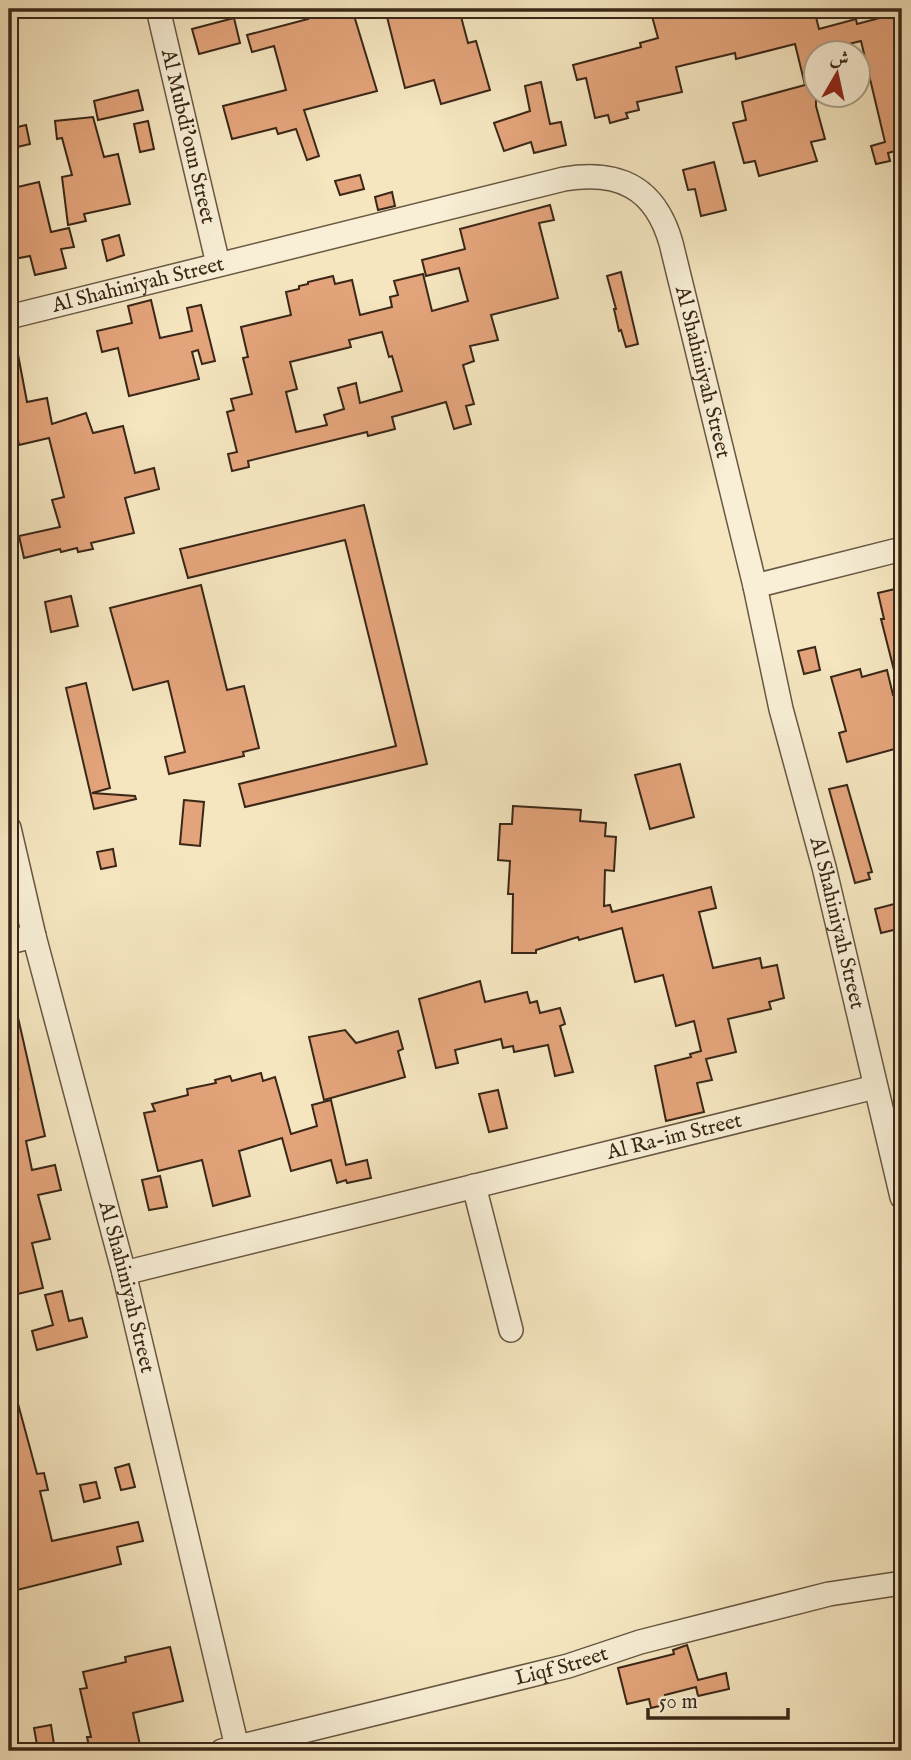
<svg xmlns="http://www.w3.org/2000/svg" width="911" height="1760" font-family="'IM FELL English',Amiri,serif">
	<rect width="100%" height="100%" fill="#f5e6c0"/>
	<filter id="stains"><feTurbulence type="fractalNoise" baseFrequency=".00286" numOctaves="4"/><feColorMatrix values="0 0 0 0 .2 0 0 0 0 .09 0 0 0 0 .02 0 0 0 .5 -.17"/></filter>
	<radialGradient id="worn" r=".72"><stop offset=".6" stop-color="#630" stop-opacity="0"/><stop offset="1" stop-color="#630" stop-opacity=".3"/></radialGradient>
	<g fill="#e4a47b" stroke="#3a2718" stroke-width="2" fill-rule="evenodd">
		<path d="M306,9H323L324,15L352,9L377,91L304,110L319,156L307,160L296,129L278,134L276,128L232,139L223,106L286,90L274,46L252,52L247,35L308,19Z"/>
		<path d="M385,9H459L468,43L476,41L490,90L441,104L434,80L405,88Z"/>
		<path d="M650,9H814L819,29L856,19L857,24L902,12V149L888,153L890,161L876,164L871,146L885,142L861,41L824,50L825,52H816V106L825,139L811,142L817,161L759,176L755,161L744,163L733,123L746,120L742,102L805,85L795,44L736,59L735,53L676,67L682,92L637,102L639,110L626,113L628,118L610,123L608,115L595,118L586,78L577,80L573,65L641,47L640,43L658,38Z"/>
		<path d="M234,18L240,43L199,54L192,29Z"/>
		<path d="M541,82L550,124L561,122L566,145L534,153L531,142L504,151L494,123L530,111L525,86Z"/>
		<path d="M138,90L143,110L98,120L94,101Z"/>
		<path d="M93,117L104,157L118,154L130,204L84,214L86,221L68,225L62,177L72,175L62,138L57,139L55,121Z"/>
		<path d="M148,121L154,149L140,152L134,124Z"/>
		<path d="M26,125L30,144L9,149V129Z"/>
		<path d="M714,162L726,210L701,216L695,189L688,190L683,170Z"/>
		<path d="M360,175L364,189L340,195L335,181Z"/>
		<path d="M39,182L51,232L69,228L74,247L61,249L66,268L35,275L30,256L14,259L9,235V189Z"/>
		<path d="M392,192L395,206L378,210L375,197Z"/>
		<path d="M550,205L554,220L539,223L558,298L491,315L498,340L470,346L474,361L463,365L474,404L466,406L471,424L454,429L446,402L392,417L395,429L368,436L367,432L248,461L249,467L232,471L228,454L237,452L227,412L234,410L231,399L252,394L243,358L248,357L241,327L291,315L286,292L299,289V286L308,284V282L333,276L335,284L352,280L360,315L392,307L390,297L398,295L394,281L423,274L432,311L468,301L459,268L426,276L422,260L465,249L460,229ZM382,332L389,357L392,356L402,391L360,403L356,383L338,388L344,409L324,415L327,425L296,432L286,392L297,389L290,362L351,347L349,340Z"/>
		<path d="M119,235L124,255L107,261L102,240Z"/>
		<path d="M621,272L638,344L626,347L621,330L619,331L614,309H616L607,276Z"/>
		<path d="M151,300L160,338L192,331L187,308L201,305L215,361L202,364L198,350L192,352L199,379L129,396L118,348L102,352L97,331L132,323L128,306Z"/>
		<path d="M16,344L27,402L47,398L52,424L86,413L93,433L123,426L135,473L154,468L159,489L125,498L134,533L91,543L93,549L78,552L77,548L61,552L60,549L24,558L19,536L60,527L52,500L64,497L49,438L19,445L18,440L9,442V345Z"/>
		<path d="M364,505L427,764L245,807L239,784L396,746L345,540L188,578L180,549Z"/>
		<path d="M201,585L227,690L244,686L259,748L243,752L244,756L169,774L165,757L185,752L168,681L133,690L110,608Z"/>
		<path d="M895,589L899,605L902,604V681L897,682L881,619H884L878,593Z"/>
		<path d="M71,596L78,626L51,632L45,602Z"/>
		<path d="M815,647L820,670L804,674L798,651Z"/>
		<path d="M860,669L862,677L887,670L893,695L902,692V747L847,762L839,733L846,731L831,677Z"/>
		<path d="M86,683L110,788L92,793L135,796L136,799L94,809L66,688Z"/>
		<path d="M680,764L694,817L650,829L635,775Z"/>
		<path d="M847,785L872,872L868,873L870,879L855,883L829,789Z"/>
		<path d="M184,800L204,802L200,846L180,844Z"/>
		<path d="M513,806L581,810L580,821L606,823L605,836L616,837L614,871L605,870L604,906L610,905L612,912L711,887L716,908L699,912L713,968L760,958L762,968L777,965L784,998L769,1002L771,1009L728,1019L736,1052L706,1059L712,1080L697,1083L704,1112L666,1121L655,1066L691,1057L690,1054L701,1051L694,1021L676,1026L663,975L635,982L622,928L579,940L578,937L536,950V953H512L513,894H508L510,861L498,860L500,824H512Z"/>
		<path d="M113,849L116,866L101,869L97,852Z"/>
		<path d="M902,902V928L881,933L875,909Z"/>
		<path d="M480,981L485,1002L527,992L530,1003L537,1001L540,1013L560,1008L565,1024L560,1026L573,1072L555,1076L548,1045L514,1052L513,1046L503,1048L501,1039L455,1050L458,1063L436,1068L419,999Z"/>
		<path d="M14,1000L45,1136L26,1141L32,1170L55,1165L61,1190L38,1195L50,1239L32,1243L43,1288L9,1296V1198L17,1196L9,1155V1082L18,1088L9,1051V1001Z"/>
		<path d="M345,1030L356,1043L398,1031L403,1049L398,1051L405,1077L324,1100L309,1037Z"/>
		<path d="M261,1073L263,1081L275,1077L291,1134L317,1126L312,1105L331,1100L346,1165L367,1160L371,1178L347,1183L346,1180L337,1183L331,1160L291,1171L282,1138L239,1151L250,1196L213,1206L202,1160L158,1171L144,1113L155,1111L152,1104L188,1095L187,1089L216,1083L215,1080L230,1076L232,1081Z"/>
		<path d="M498,1090L507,1128L489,1132L479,1094Z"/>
		<path d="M160,1176L167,1207L149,1210L142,1180Z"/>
		<path d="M62,1291L69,1321L82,1318L87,1337L37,1350L32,1331L53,1325L45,1295Z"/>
		<path d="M14,1389L37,1474L44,1473L48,1490L40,1491L52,1541L138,1522L143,1541L117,1547L121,1564L9,1592V1390Z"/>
		<path d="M129,1464L135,1487L121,1490L115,1468Z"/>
		<path d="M96,1482L100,1498L84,1502L80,1485Z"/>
		<path d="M687,1645L698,1680L726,1673L729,1689L698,1696L696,1687L665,1695L668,1704L651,1708L649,1699L627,1704L618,1668L674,1654L673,1650Z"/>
		<path d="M170,1647L183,1701L133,1713L140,1745L108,1751H90L87,1737H91L80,1689L87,1688L83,1672L126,1662L125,1657Z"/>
		<path d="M51,1725L55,1751H38L34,1728Z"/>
	</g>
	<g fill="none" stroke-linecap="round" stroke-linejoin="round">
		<defs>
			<g id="minor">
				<path id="s1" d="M158,9L218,264"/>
				<path id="s2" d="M9,317L564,179C619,170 655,187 671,243L755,586L781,709L824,867L902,1197"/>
				<path d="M755,586L902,549"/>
				<path id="s3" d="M9,828L34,936L124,1273L237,1747"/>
				<path d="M9,942L34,936"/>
				<path d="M474,1186L511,1330"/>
				<path id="s4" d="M124,1273L875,1087"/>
				<path id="s5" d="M222,1751L568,1666L640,1642L829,1594L902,1583"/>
			</g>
		</defs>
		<use href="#minor" stroke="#695742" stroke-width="26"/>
		<use href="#minor" stroke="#f8efd6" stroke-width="23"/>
	</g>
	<g text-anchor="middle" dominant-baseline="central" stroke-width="5" stroke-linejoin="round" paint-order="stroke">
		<g font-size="21" fill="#3a2718" stroke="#f8efd6">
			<text stroke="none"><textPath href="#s1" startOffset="131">Al Mubdi'oun Street</textPath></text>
			<text stroke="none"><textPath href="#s2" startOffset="133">Al Shahiniyah Street</textPath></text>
			<text stroke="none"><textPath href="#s2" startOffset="845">Al Shahiniyah Street</textPath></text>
			<text stroke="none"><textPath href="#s2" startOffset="1412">Al Shahiniyah Street</textPath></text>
			<text stroke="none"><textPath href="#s4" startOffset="567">Al Ra-im Street</textPath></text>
			<text stroke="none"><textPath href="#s3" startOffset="474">Al Shahiniyah Street</textPath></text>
			<text stroke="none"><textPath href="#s5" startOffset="350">Liqf Street</textPath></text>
		</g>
	</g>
	<rect width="911" height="1760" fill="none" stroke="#f5e6c0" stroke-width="35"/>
	<rect x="10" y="10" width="890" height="1739" fill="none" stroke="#3a2718" stroke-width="3.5"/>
	<rect x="18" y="18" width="876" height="1725" fill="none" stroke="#3a2718" stroke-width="2"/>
	<g transform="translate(837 74) rotate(9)"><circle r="33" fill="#f8efd6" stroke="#ac9f8a" stroke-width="2"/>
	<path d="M0-5L12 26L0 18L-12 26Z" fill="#8f2418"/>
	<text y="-10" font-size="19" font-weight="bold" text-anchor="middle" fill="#3a2718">ش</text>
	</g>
	<path d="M648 1708v10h140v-10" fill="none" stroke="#3a2718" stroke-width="3.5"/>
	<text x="659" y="1708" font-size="21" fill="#3a2718" stroke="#f8efd6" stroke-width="5" paint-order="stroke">50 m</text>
	<rect width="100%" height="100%" filter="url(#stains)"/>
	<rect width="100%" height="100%" fill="url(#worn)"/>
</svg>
